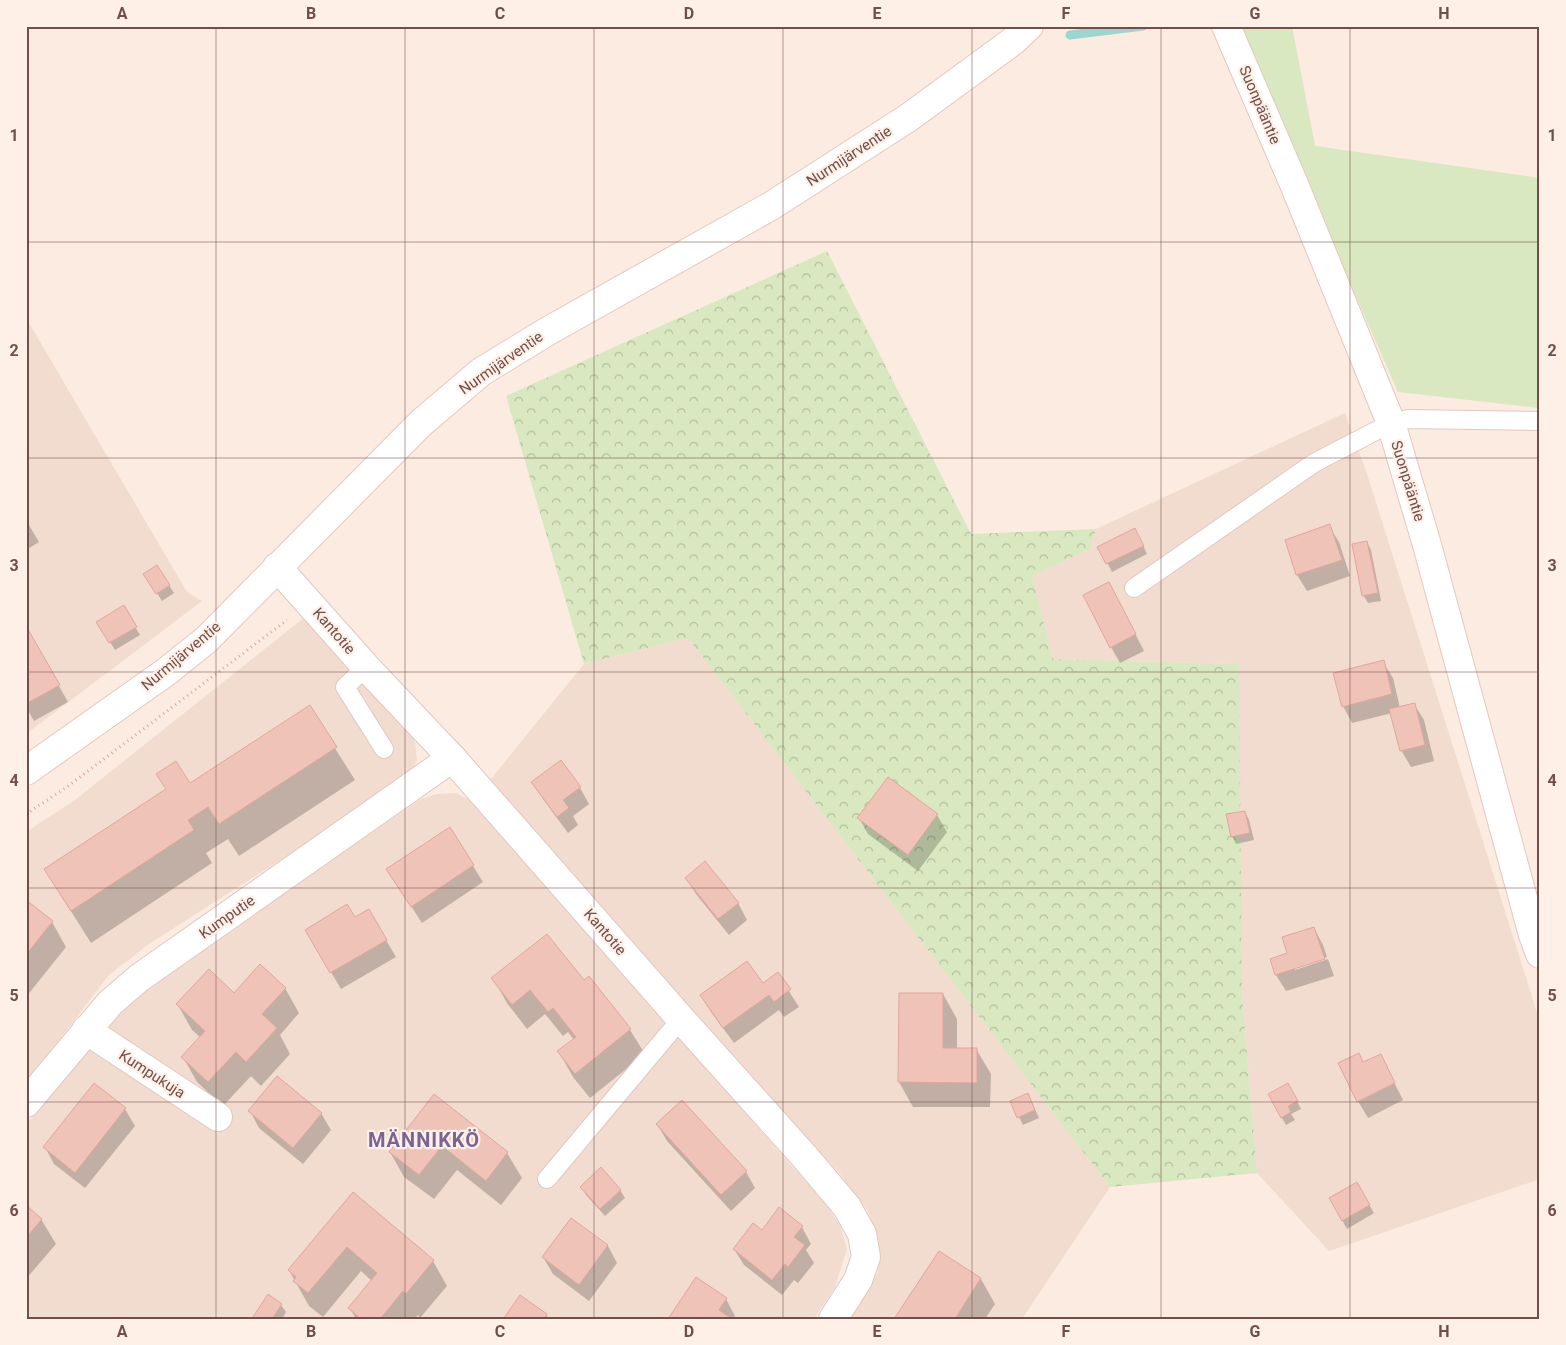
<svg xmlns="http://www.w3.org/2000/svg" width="1566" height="1345" font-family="Roboto,sans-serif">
	<defs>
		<pattern id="forest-crowns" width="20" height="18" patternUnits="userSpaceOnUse" patternTransform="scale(1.25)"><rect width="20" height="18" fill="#d9e8c0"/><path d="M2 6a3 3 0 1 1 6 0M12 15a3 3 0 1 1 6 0" fill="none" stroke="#b4be9e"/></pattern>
	</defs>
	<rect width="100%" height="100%" fill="#fbebe0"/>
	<g fill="#f2dbcf">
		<path d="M26,318L187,592L202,601L26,734Z"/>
		<path d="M1345,413L1367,474L1540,1022V1179L1329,1251L1257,1173L1242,993L1238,664L1053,659L1032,576L1090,549L1096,529Z"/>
		<path d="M305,617L402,722L415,742L417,760L407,779L149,944L109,975L26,1083V832L75,800Z"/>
		<path d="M688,638L1110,1187L1022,1319H845L878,1272V1240L868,1211L840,1174L487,784L584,664Z"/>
		<path d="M456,793L471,801L826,1205L840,1225L847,1249L835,1287L814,1319H26V1125L127,1001L421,799L437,794Z"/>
	</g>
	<path fill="#d9e8c0" d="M1237,26H1292L1315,146L1540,178V408L1398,392Z"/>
	<path fill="url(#forest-crowns)" d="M827,251L971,534L1096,529L1090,549L1032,576L1053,659L1239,664L1242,993L1257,1173L1110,1187L688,638L584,664L506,396Z"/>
	<g fill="#0003">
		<path d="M26,520L39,542L26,550Z"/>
		<path d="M1329,526L1339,542L1350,576L1307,591L1297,575L1286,540Z"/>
		<path d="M1139,537L1147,554L1112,572L1099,547Z"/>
		<path d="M1367,542L1371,550L1381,601L1368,603L1363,595Z"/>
		<path d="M150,582L169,585L174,593L162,601Z"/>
		<path d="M1118,600L1144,651L1120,663L1111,647Z"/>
		<path d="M123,607L140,635L115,650L98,623Z"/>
		<path d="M26,628L68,702L34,721L26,707Z"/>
		<path d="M1383,662L1393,678L1400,708L1414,704L1424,720L1434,761L1411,767L1401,750L1392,713L1352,723L1343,706Z"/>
		<path d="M309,707L355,780L239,856L228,839L206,853L212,863L91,943L45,870L190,785Z"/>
		<path d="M888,778L937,815L947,832L918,871L868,834L859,818Z"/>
		<path d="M533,782L580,788L589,804L573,816L578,825L568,833L543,799Z"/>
		<path d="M1245,812L1249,820L1254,840L1236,844L1232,836Z"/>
		<path d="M450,829L483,882L422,923L398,886Z"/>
		<path d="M686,878L738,903L747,920L729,935L696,894Z"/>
		<path d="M26,901L52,922L66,947L26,997Z"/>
		<path d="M368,910L396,957L341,989L306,930L354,918Z"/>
		<path d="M1314,928L1323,945L1327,957L1295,967V970L1328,959L1334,976L1286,991L1276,975L1271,960L1289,954Z"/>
		<path d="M778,974L799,1007L784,1017L779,1010L734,1043L711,1012L701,995L763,985Z"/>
		<path d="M493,978L583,982L589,978L630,1030L645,1054L590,1098L573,1077L559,1052L574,1040L568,1032L563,1036L545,1014L527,1029L507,1003Z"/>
		<path d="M285,988L299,1013L280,1035L290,1054L261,1086L251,1076L223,1106L197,1082L183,1057L201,1038L192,1030L178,1005L234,995Z"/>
		<path d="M900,994H943L957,1019V1049H976L991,1074L990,1107H913L899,1082Z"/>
		<path d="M1380,1055L1403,1100L1368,1118L1358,1101L1363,1064Z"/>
		<path d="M95,1085L125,1109L135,1126L85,1188L54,1164L45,1147Z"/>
		<path d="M1292,1092L1301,1109L1291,1114L1295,1120L1286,1125L1269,1095Z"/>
		<path d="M434,1095L507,1153L522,1178L501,1205L457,1170L434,1199L404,1177L390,1152Z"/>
		<path d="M1032,1103L1039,1118L1023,1125L1019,1117Z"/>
		<path d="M250,1111L321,1113L331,1130L303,1164L259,1128Z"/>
		<path d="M657,1124L746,1172L755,1188L731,1211L667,1141Z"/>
		<path d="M1356,1183L1374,1213L1347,1229L1330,1198Z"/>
		<path d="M582,1187L620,1190L625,1198L605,1216L586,1195Z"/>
		<path d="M353,1194L433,1261L447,1286L420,1318L418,1315L414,1319H356L350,1308L372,1281L361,1271L323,1317L309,1306L295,1281L289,1270Z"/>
		<path d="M26,1207L41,1219L56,1244L26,1279Z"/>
		<path d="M571,1219L608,1246L617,1263L589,1301L553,1274L543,1257Z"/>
		<path d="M802,1227L811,1244L806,1250L814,1263L798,1283L794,1280L782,1295L744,1265L734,1249Z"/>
		<path d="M939,1252L981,1279L995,1304L985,1319H895Z"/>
		<path d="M520,1296L546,1314L549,1319H506Z"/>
		<path d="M726,1299L735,1316L733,1319H669Z"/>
		<path d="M281,1305L286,1312L282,1319H255L254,1317Z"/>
	</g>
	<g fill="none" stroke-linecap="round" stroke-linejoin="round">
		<path stroke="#9dd5d1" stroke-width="9" d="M1070,35L1143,26"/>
	</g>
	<g fill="#f0c3b9" stroke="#e2a69a">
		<path d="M1330,524L1342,560L1296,575L1285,540Z"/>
		<path d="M1135,528L1144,546L1106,564L1097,547Z"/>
		<path d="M1367,541L1378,593L1362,596L1352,544Z"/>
		<path d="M157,565L170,585L156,594L143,574Z"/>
		<path d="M1109,582L1136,634L1110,648L1083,595Z"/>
		<path d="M124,605L137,627L109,643L96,622Z"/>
		<path d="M26,626L60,685L26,704Z"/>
		<path d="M1384,660L1392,694L1342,707L1333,673Z"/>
		<path d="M1415,703L1425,745L1400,751L1389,709Z"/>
		<path d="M310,705L337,747L219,824L208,807L188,820L194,830L71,911L44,869L166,789L156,774L176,761L190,783Z"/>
		<path d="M561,760L581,787L563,800L569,808L557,817L531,782Z"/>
		<path d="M888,777L938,814L908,855L857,818Z"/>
		<path d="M1245,811L1250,833L1231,837L1226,814Z"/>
		<path d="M450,827L474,865L411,907L386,869Z"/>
		<path d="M705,861L739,903L718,919L685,878Z"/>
		<path d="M26,900L53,921L26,955Z"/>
		<path d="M347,904L355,917L369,909L387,940L330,973L305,930Z"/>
		<path d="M1314,927L1325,959L1275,975L1270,959L1287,953L1282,937Z"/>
		<path d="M547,934L584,980L589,976L631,1029L575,1074L557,1051L576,1037L553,1008L548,1012L530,990L512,1005L491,978Z"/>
		<path d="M747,961L763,983L778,972L791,989L774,1002L769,995L723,1028L700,995Z"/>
		<path d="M260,964L286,988L262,1014L277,1028L246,1062L236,1052L208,1082L181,1057L205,1031L176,1004L209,969L234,993Z"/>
		<path d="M899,993H943V1048H977V1083L898,1082Z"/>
		<path d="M1359,1053L1363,1062L1381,1054L1395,1083L1357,1102L1338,1063Z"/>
		<path d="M277,1076L322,1113L293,1148L248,1111Z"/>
		<path d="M94,1083L126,1108L75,1173L43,1147Z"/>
		<path d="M1288,1083L1298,1101L1288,1106L1291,1112L1281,1118L1268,1094Z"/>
		<path d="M1028,1093L1035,1110L1017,1118L1010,1101Z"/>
		<path d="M434,1094L508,1152L486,1181L442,1146L419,1175L389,1152Z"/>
		<path d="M682,1100L747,1171L721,1195L656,1124Z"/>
		<path d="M601,1167L621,1190L600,1209L580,1187Z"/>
		<path d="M1357,1182L1370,1205L1342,1221L1329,1198Z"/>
		<path d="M353,1192L434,1260L406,1294L403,1291L380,1319H361L348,1308L377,1273L347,1247L308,1293L293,1281L296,1277L288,1270Z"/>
		<path d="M26,1205L42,1219L26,1238Z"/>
		<path d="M779,1207L803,1226L794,1237L805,1245L788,1267L785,1264L772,1280L733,1249L753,1223L762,1230Z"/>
		<path d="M571,1218L608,1245L579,1285L542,1257Z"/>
		<path d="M939,1251L981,1278L955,1319H894Z"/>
		<path d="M696,1277L727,1298L719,1310L732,1319H668Z"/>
		<path d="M268,1294L282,1304L272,1319H256L253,1317Z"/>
		<path d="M520,1295L547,1314L544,1319L504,1318Z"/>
	</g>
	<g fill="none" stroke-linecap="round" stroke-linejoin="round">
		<defs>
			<g id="lane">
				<path d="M1134,588L1314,463L1391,423L1408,419L1540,421"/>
				<path d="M366,667L345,687L384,749"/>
				<path d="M547,1179L681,1019"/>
			</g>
			<g id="street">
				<path d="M277,567L366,667L452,758L681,1019L804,1156L847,1207L862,1234L866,1257L858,1280L833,1319"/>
				<path d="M86,1030L218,1117"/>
				<path d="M26,1103L110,1003L139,978L452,758"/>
			</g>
			<g id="secondary">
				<path d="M1226,26L1294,184L1391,423L1427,545L1533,935L1540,954"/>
				<path d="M26,771L166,672L206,640L421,423L481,372L548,331L771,206L908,118L1013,41L1029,26"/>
			</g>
		</defs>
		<use href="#lane" stroke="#e1c8c0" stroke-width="20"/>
		<use href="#street" stroke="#e1c8c0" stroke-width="30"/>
		<use href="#secondary" stroke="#e6c7bd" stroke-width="30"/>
		<path stroke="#d4a69d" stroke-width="3" stroke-dasharray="1 4" stroke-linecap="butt" d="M26,814L67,787L287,620"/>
		<use href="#lane" stroke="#fff" stroke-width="18"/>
		<use href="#street" stroke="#fff" stroke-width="28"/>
		<use href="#secondary" stroke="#fff" stroke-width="28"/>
	</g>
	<path fill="none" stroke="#714e49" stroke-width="1" stroke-opacity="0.55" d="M216,26V1319M405,26V1319M594,26V1319M783,26V1319M972,26V1319M1161,26V1319M1350,26V1319M26,242H1540M26,458H1540M26,672H1540M26,888H1540M26,1102H1540"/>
	<g text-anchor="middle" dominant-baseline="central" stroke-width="4.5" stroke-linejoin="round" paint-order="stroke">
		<g font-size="15" fill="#714e49" stroke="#fef0e6">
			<text transform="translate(1260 105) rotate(67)">Suonpääntie</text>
			<text transform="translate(849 156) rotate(-33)">Nurmijärventie</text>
			<text transform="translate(501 363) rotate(-35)">Nurmijärventie</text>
			<text transform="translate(1408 481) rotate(73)">Suonpääntie</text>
			<text transform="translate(334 631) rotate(49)">Kantotie</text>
			<text transform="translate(181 656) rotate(-40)">Nurmijärventie</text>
			<text transform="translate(227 917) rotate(-35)">Kumputie</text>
			<text transform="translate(605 932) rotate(49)">Kantotie</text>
			<text transform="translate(152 1074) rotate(33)">Kumpukuja</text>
		</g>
		<g font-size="20" font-weight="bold" letter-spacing="1" fill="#7a6494" stroke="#fef0e6">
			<text x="424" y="1140">MÄNNIKKÖ</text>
		</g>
	</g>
	<rect width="1566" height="1345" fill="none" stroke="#fef0e6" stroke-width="55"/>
	<rect x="28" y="28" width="1510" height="1290" fill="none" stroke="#714e49" stroke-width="2"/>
	<g font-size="16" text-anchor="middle" font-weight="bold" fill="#714e49">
		<text x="122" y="19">A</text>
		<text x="311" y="19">B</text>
		<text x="500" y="19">C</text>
		<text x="689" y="19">D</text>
		<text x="877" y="19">E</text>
		<text x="1066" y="19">F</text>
		<text x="1255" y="19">G</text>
		<text x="1444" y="19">H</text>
		<text x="14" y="141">1</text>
		<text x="1552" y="141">1</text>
		<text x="14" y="356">2</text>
		<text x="1552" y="356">2</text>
		<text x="14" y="571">3</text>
		<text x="1552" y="571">3</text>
		<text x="14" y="786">4</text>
		<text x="1552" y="786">4</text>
		<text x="14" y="1001">5</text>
		<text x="1552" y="1001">5</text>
		<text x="14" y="1216">6</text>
		<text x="1552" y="1216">6</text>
		<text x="122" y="1337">A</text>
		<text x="311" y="1337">B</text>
		<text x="500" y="1337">C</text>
		<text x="689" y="1337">D</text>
		<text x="877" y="1337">E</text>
		<text x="1066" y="1337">F</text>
		<text x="1255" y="1337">G</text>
		<text x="1444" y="1337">H</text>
	</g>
</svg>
